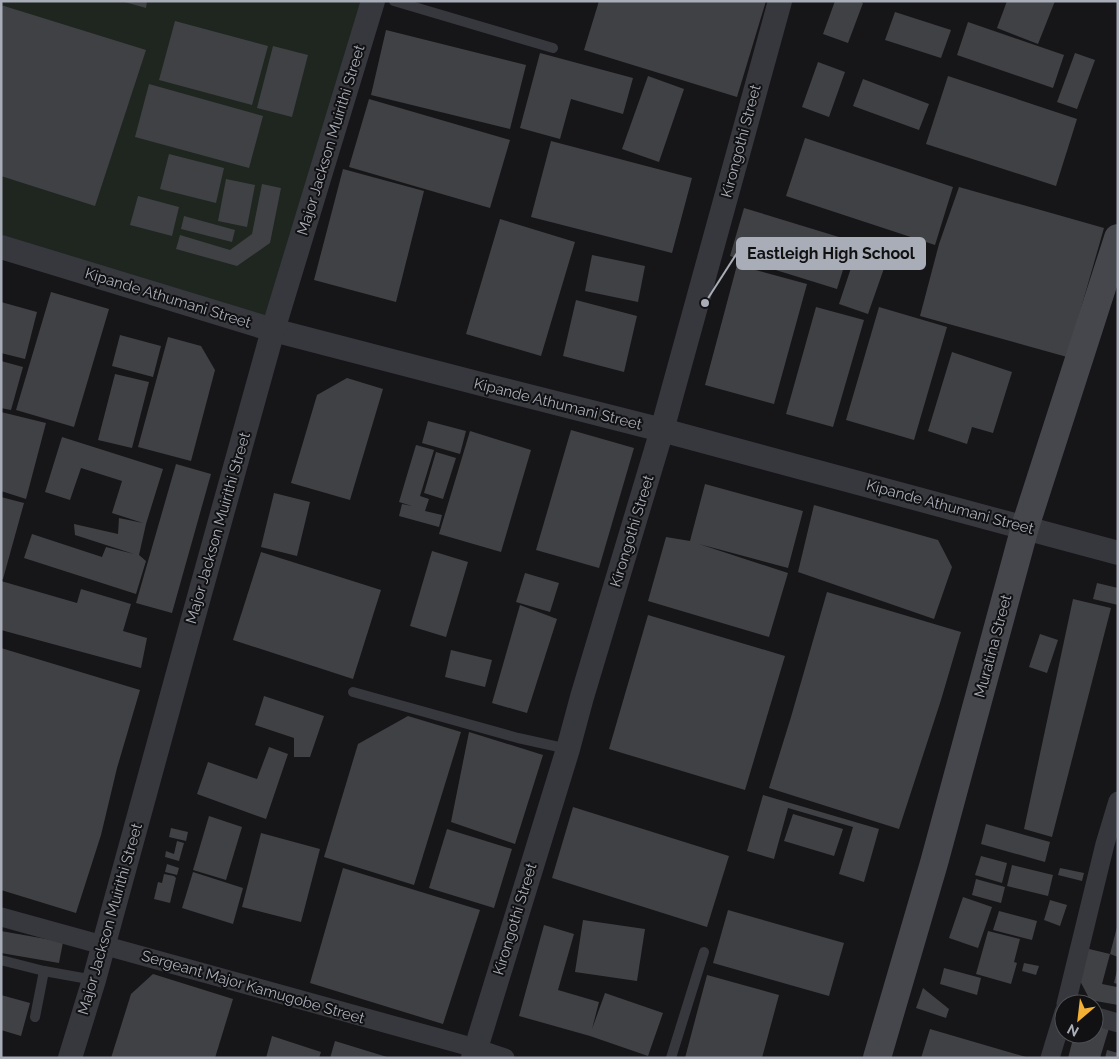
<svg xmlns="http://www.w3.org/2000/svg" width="1119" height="1059" font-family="Raleway,sans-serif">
	<rect width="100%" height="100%" fill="#161618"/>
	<path fill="#1e261f" d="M1,1H376L273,330L1,247Z"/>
	<g fill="#404145">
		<path d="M121,1H147L146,8Z"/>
		<path d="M599,1H766L737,97L584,50Z"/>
		<path d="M835,1H859L863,3L848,43L823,34Z"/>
		<path d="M1007,1H1055L1038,44L997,28Z"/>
		<path d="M1,5L146,50L95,206L1,176Z"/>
		<path d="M895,12L951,30L941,58L885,40Z"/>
		<path d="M175,21L268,46L252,105L159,80Z"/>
		<path d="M968,22L1064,55L1053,88L957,55Z"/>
		<path d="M386,30L526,65L510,129L371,95Z"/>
		<path d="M273,46L308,55L292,117L257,108Z"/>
		<path d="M540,53L633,78L623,114L571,99L560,139L520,128Z"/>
		<path d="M1075,53L1095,60L1077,109L1057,102Z"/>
		<path d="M818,62L845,72L829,117L802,107Z"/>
		<path d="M648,76L684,89L659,162L622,149Z"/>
		<path d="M948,76L1077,119L1056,186L926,144Z"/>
		<path d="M863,79L929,104L919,130L853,106Z"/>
		<path d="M149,84L263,116L249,168L135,137Z"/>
		<path d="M369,99L510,140L490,208L349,167Z"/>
		<path d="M805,138L953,187L935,245L786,196Z"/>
		<path d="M551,141L692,178L672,253L531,217Z"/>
		<path d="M169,154L224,168L216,203L160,189Z"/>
		<path d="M343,169L424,191L396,302L314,280Z"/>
		<path d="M226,179L255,185L247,227L218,221Z"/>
		<path d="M262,184L281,188L270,243L237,266L176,249L180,235L230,250L252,234Z"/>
		<path d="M959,187L1104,228L1067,357L920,316L939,244Z"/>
		<path d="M138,196L179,207L172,236L130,225Z"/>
		<path d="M744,208L852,241L837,289L730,256Z"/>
		<path d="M184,216L235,230L232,242L181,229Z"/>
		<path d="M500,219L575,242L541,356L466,334Z"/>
		<path d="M859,244L889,254L868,314L839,304Z"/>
		<path d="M592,255L645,266L638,302L585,291Z"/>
		<path d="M737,265L807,284L774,404L705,385Z"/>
		<path d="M51,292L109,309L74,427L16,410Z"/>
		<path d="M576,300L637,316L624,372L563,356Z"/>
		<path d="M1,302L37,312L25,359L1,353Z"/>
		<path d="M816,307L864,320L833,427L786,414Z"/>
		<path d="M879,307L947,327L914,440L846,420Z"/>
		<path d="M120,335L161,346L153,377L112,366Z"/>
		<path d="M168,337L201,346L215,370L191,461L138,447Z"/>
		<path d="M952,352L1012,372L993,433L972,427L967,444L928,431Z"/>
		<path d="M1,361L23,367L11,410L1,408Z"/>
		<path d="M115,374L149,382L132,448L98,440Z"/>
		<path d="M347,378L383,389L350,500L291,483L317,395Z"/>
		<path d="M1,412L46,423L26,499L1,491Z"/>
		<path d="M428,421L466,431L460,454L422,443Z"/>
		<path d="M571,430L634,448L599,568L536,550Z"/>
		<path d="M470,431L531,450L501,552L439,534Z"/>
		<path d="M62,437L163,469L146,524L139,555L146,561L136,594L24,558L32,534L102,557L106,547L134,554L75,535L74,524L118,534L119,518L143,523L112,513L122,481L81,468L70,500L45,492Z"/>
		<path d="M416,445L434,450L420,496L429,499L425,511L442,515L439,527L399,516L402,504L412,506L399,502Z"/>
		<path d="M436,452L456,458L443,499L424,493Z"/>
		<path d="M176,464L211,474L172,613L136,603Z"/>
		<path d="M705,484L803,511L788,568L699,544L788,573L769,637L648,601L666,537L690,541Z"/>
		<path d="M274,493L310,502L297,556L261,547Z"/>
		<path d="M1,497L24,503L3,579H1Z"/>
		<path d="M814,505L938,540L952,567L934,619L798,572Z"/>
		<path d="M432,551L468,562L446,637L410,626Z"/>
		<path d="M261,552L381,590L353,679L233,640Z"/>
		<path d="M525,573L559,583L550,612L516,602Z"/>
		<path d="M1,581L77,603L81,589L131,604L123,631L147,638L141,668L1,630Z"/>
		<path d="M1097,583L1118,588V605L1093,599Z"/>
		<path d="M827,592L961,632L941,700L899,829L769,788L791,717Z"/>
		<path d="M1073,599L1111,608L1052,837L1024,829Z"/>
		<path d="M520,605L557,619L527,713L492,703Z"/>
		<path d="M648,615L785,656L745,790L609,749Z"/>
		<path d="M1040,634L1058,640L1047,673L1029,667Z"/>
		<path d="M1,648L140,690L117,768L101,835L76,913L1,890Z"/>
		<path d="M451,650L492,660L485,687L445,677Z"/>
		<path d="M264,696L324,716L310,757H294V738L255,725Z"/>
		<path d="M408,716L461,732L414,885L324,857L358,744Z"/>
		<path d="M469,732L543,755L515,844L451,822Z"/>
		<path d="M269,747L288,754L266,819L197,794L208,762L257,779Z"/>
		<path d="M763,795L879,829L864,882L839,874L853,827L788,808L774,859L747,851Z"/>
		<path d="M573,807L729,856L707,927L552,878Z"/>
		<path d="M793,814L843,829L834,856L784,841Z"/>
		<path d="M209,816L242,827L226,880L193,870Z"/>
		<path d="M986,824L1050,842L1045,862L981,844Z"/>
		<path d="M171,828L188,832L186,841L169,837Z"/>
		<path d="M447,829L512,849L494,908L429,888Z"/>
		<path d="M261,833L320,849L301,922L242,907Z"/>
		<path d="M177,841L184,843L179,861L165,857L166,851L174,854Z"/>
		<path d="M981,856L1007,863L1002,883L975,875Z"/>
		<path d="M167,864L179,868L177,875L165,872Z"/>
		<path d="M1012,865L1053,875L1048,896L1007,886Z"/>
		<path d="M343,868L480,910L443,1024L310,983Z"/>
		<path d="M1060,868L1084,873L1082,881L1058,875Z"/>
		<path d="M193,872L243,888L233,924L182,908Z"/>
		<path d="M164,874L174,876L176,878L170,903L154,899L158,882L162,883Z"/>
		<path d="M976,879L1005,887L1001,903L972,895Z"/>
		<path d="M963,897L992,907L978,948L949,938Z"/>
		<path d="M1050,900L1067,905L1060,926L1044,920Z"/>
		<path d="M728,910L844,943L829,996L713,963Z"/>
		<path d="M999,911L1037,921L1032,940L993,930Z"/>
		<path d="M583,920L645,929L637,981L575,972Z"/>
		<path d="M544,925L574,934L558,990L599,1002L592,1029L605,993L663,1013L648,1056L590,1036L519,1016Z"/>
		<path d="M1117,927L1118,928V957L1110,954Z"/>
		<path d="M1,931L63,942L59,963L1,953Z"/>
		<path d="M988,931L1020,939L1014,962L1017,963L1011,984L976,974Z"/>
		<path d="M1085,948L1110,954L1102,984L1117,987L1118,1005L1090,1000L1078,977Z"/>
		<path d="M1024,963L1039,966L1036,975L1022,971Z"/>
		<path d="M944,968L981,978L977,995L940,984Z"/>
		<path d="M1117,970H1118V984L1114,983Z"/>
		<path d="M153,974L233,999L215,1058H111L131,994Z"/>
		<path d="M707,975L779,995L762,1058H685Z"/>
		<path d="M923,988L949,1009L946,1018L916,1008Z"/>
		<path d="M1,995L30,1003L21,1036L1,1030Z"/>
		<path d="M1094,1021L1110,1025L1100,1058H1068L1074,1035L1079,1037L1080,1034H1094Z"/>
		<path d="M930,1029L1026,1057V1058H921Z"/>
		<path d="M272,1036L321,1052L319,1058H266Z"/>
		<path d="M335,1041L387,1057V1058H330Z"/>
		<path d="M1107,1050L1118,1053V1058H1105Z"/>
	</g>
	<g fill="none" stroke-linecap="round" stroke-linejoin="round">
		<g stroke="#37383d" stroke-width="10">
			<path d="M394,1L553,48"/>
			<path d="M353,692L518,738L568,749"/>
			<path d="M1,960L44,971L94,980"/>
			<path d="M35,1017L44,971"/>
			<path d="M671,1058L704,952"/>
		</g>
		<g stroke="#37383d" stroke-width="19">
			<path d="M1,917L475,1048L505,1058"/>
			<path d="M1066,1004L1105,844L1118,801"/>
			<path d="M1094,1016L1118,1023"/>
			<path d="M1050,1058L1064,1012"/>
		</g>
		<g stroke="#37383d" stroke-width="24">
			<path d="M1,247L273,330L481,384L662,430L1118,553"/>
			<path d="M70,1058L94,980L181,662L273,330L373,1"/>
			<path d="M473,1058L568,749L582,697L662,430L780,1"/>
		</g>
		<path stroke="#45474d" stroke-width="28" d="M877,1058L934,863L1025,527L1118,238"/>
	</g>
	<g text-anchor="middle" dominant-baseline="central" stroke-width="4" stroke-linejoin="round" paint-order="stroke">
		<g font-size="15" fill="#a8adb8" stroke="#111113">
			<text transform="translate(331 140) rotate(-73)">Major Jackson Muirithi Street</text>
			<text transform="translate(741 141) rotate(-75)">Kirongothi Street</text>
			<text transform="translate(168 298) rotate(17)">Kipande Athumani Street</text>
			<text transform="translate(558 404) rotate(14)">Kipande Athumani Street</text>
			<text transform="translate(950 507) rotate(15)">Kipande Athumani Street</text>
			<text transform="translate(218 528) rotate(-74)">Major Jackson Muirithi Street</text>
			<text transform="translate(632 531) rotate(-73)">Kirongothi Street</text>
			<text transform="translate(993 646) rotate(-75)">Muratina Street</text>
			<text transform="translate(110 919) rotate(-74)">Major Jackson Muirithi Street</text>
			<text transform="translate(515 919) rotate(-73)">Kirongothi Street</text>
			<text transform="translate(253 987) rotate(16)">Sergeant Major Kamugobe Street</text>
		</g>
	</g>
	<path fill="none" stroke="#a8adb8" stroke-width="2" d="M705 303L737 253"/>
	<circle fill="#a8adb8" stroke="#111113" stroke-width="2" cx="705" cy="303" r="5"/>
	<rect fill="#a8adb8" stroke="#a8adb8" stroke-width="2" x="737" y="238" width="188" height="31" rx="5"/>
	<g font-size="16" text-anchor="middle" font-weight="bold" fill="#111">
		<text x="831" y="259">Eastleigh High School</text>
	</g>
	<rect width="1119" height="1059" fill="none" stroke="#a8adb8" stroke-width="5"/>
	<g transform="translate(1079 1019) rotate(208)"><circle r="24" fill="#111113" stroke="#4d4f55"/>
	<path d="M0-4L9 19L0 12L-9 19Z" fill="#f2b134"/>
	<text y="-8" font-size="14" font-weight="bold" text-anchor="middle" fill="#a8adb8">N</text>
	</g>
</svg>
